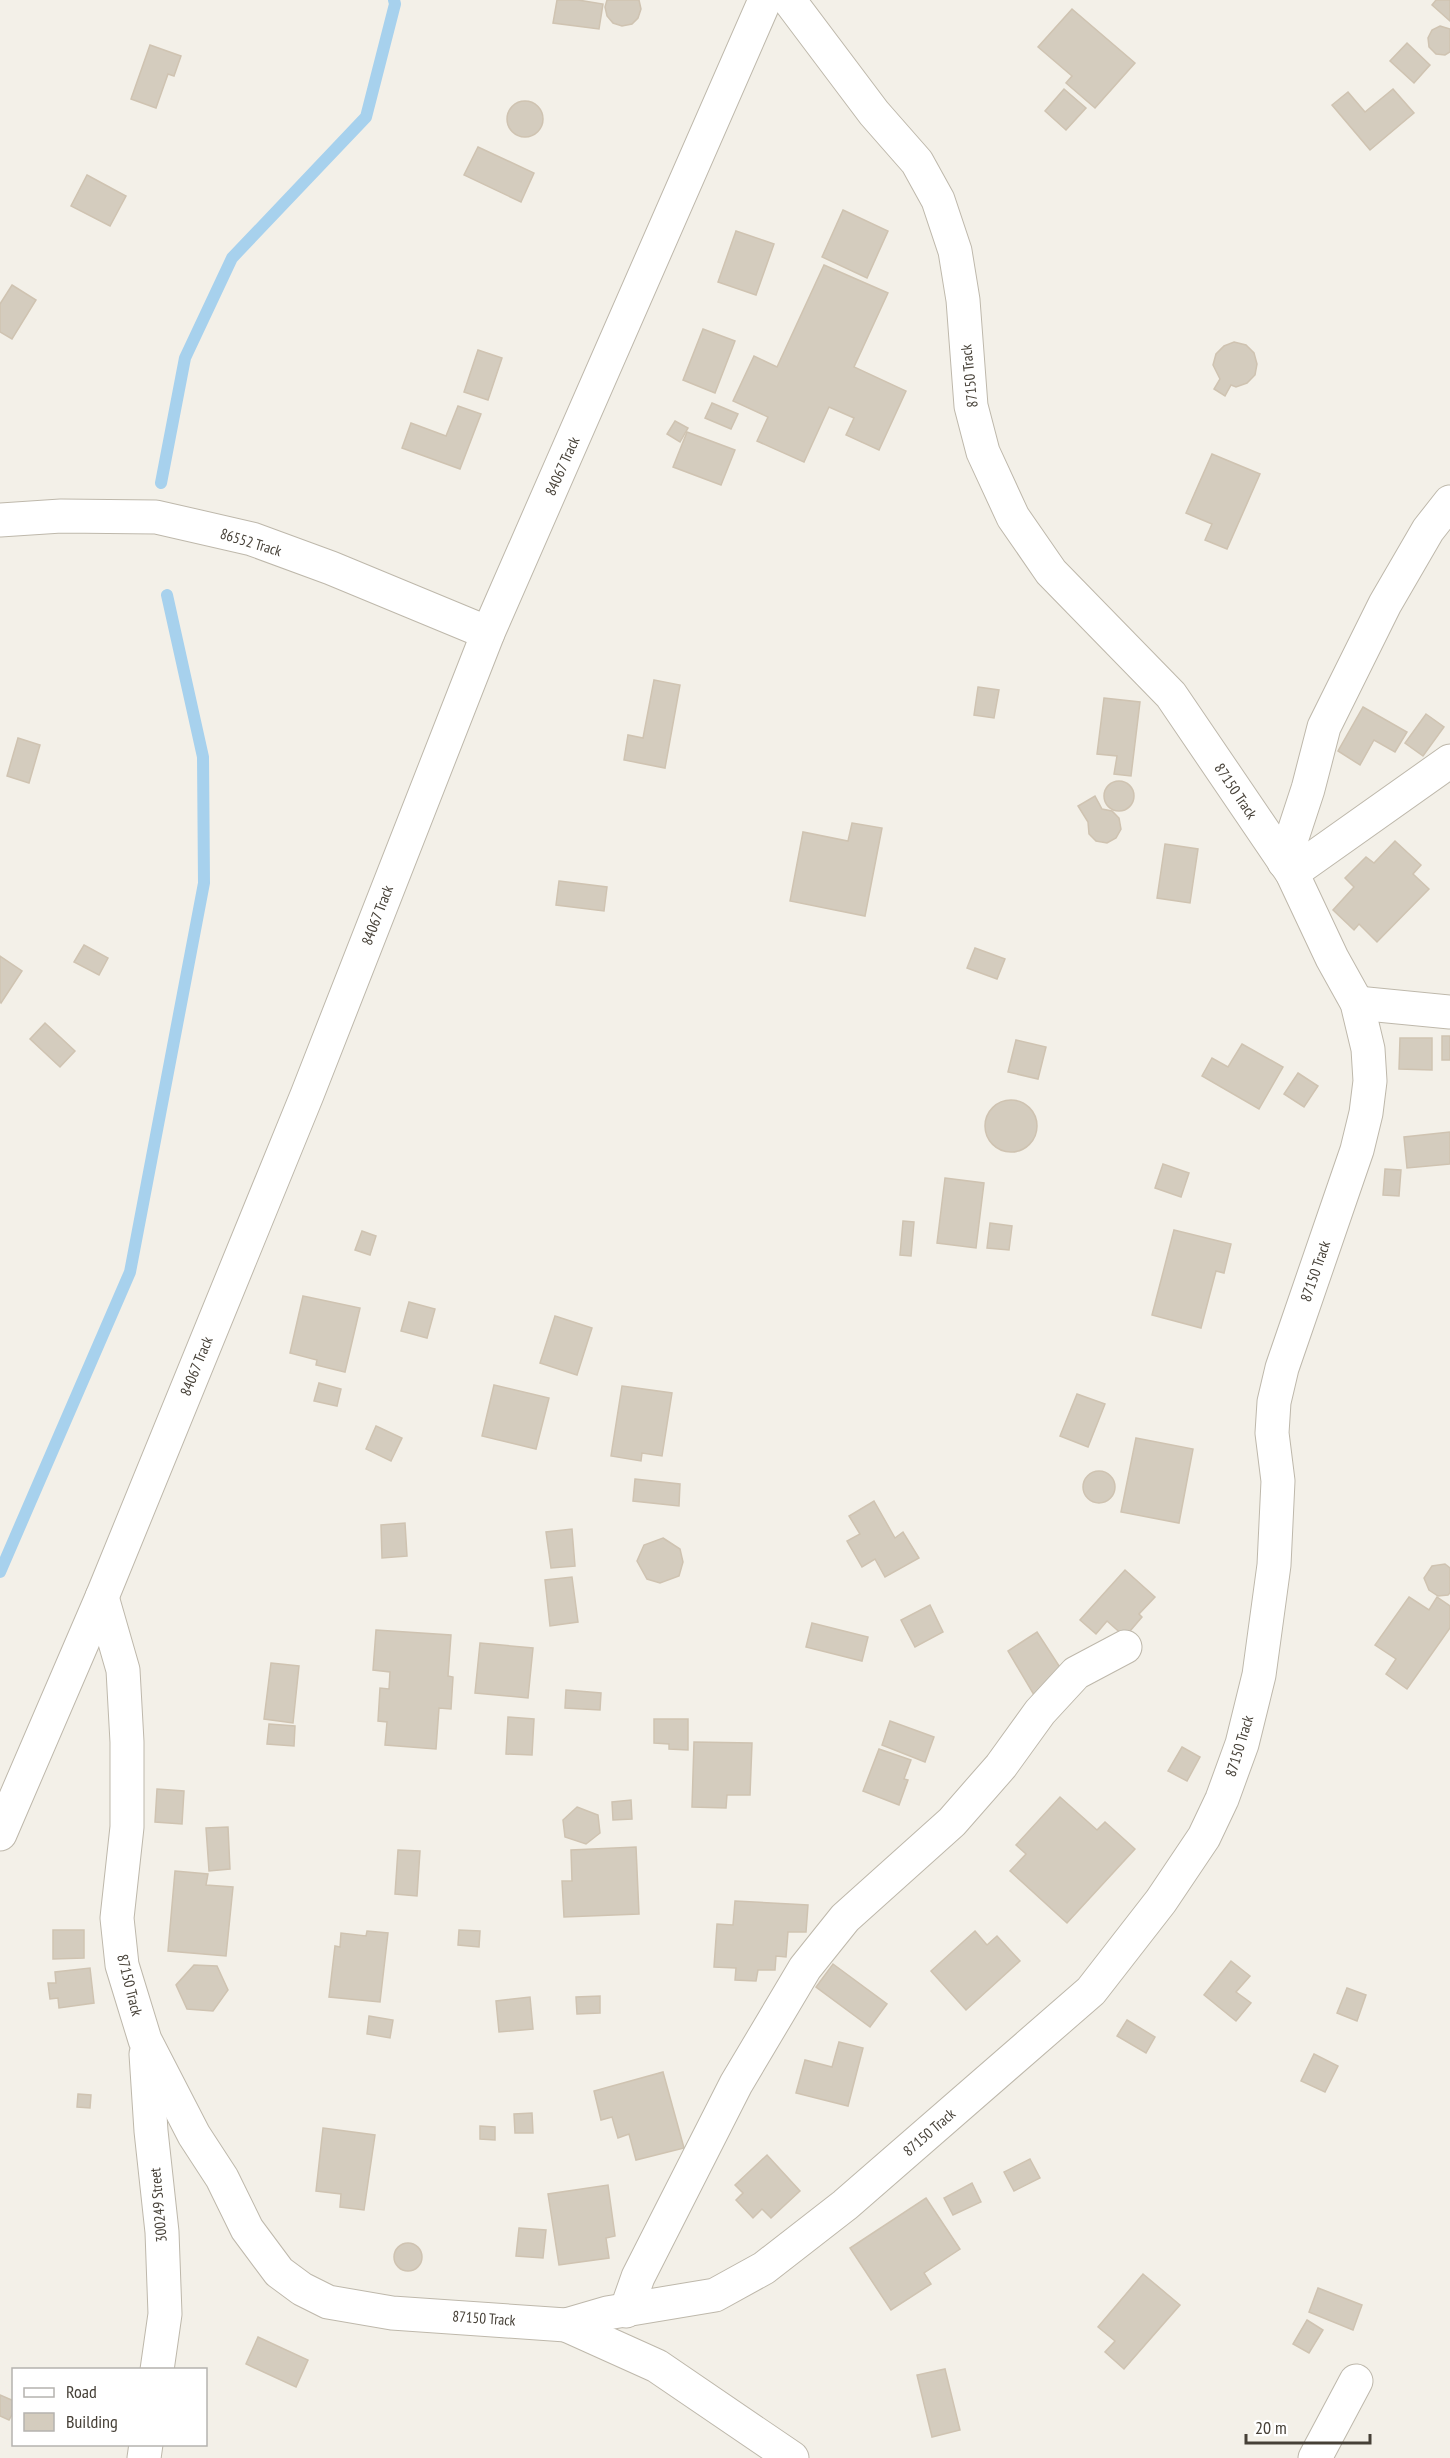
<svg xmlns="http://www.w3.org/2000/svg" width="1450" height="2458" font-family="'PT Sans Narrow',sans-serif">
	<rect width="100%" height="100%" fill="#f3f0e8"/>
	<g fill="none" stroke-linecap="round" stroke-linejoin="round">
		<g stroke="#a7d1ed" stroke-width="12">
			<path d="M161,483L185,358L232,258L366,117L395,4L394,0"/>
			<path d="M0,1572L130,1272L204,883L203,757L167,595"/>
		</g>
	</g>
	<g fill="#d4ccbe" stroke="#cfc3b1" stroke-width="1.5">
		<path d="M557,0H578L603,4L599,29L553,23Z"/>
		<path d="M607,0H639L641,9L638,18L632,24L622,26L613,23L607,16L605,7Z"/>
		<path d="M1436,0H1450V21L1432,5Z"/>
		<path d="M1072,9L1135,63L1095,108L1066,83L1072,76L1038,47Z"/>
		<path d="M1440,26L1450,29V52L1445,55L1436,54L1429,47L1428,38L1432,30Z"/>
		<path d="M1407,43L1430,65L1414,83L1390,61Z"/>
		<path d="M150,45L181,56L174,76L168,74L156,108L131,99Z"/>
		<path d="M1064,89L1086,108L1066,130L1045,111Z"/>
		<path d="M1393,89L1414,113L1370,150L1332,105L1348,92L1365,112Z"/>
		<circle cx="525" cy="119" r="18"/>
		<path d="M478,147L534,173L521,202L464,175Z"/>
		<path d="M87,175L126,196L110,226L71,206Z"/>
		<path d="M843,210L888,231L867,278L822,257Z"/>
		<path d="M736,231L774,244L756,295L718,282Z"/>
		<path d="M824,265L888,293L854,367L906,391L879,450L846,435L854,418L829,407L804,462L757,441L768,417L733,401L754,356L777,367Z"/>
		<path d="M12,285L36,300L12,339L0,332V304Z"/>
		<path d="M703,329L735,341L715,393L683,380Z"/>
		<path d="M1234,342L1246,345L1254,353L1257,364L1255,375L1247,383L1236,387L1231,385L1225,396L1214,389L1220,379L1213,365L1216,354L1224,346Z"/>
		<path d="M478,350L502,358L488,400L464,392Z"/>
		<path d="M712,403L738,414L731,429L705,418Z"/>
		<path d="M458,406L481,414L460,469L402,448L411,423L446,436Z"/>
		<path d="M675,421L688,428L680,442L667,434Z"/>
		<path d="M687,432L735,450L721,485L673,467Z"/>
		<path d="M1212,454L1260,474L1227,549L1205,540L1212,524L1186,513Z"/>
		<path d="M654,680L680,685L665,768L624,760L628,735L643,738Z"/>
		<path d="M978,687L999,690L994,718L974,715Z"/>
		<path d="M1104,698L1140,702L1131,776L1114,774L1117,756L1097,754Z"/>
		<path d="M1363,707L1407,732L1395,752L1374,740L1360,765L1338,751Z"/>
		<path d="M1426,714L1444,727L1423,756L1405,743Z"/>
		<path d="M18,738L40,745L29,783L7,776Z"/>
		<circle cx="1119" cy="796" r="15"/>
		<path d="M1095,796L1102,809L1112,811L1119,818L1121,829L1116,838L1107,843L1096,841L1089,834L1088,822L1078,806Z"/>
		<path d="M852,823L882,828L865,916L790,901L803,832L848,841Z"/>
		<path d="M1395,841L1421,865L1413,874L1429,889L1377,942L1359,924L1354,930L1333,910L1354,887L1345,878L1366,857L1374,863Z"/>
		<path d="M1165,844L1198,849L1190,903L1157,898Z"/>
		<path d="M559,881L607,887L604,911L556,905Z"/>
		<path d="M84,945L108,958L99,975L74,962Z"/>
		<path d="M975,948L1005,959L997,979L967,968Z"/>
		<path d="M0,956L22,971L1,1003L0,1002Z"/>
		<path d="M45,1023L75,1051L60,1067L30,1039Z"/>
		<rect x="1442" y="1036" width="8" height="24"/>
		<path d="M1400,1038H1432V1070L1399,1069Z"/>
		<path d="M1016,1040L1046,1047L1038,1079L1008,1072Z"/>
		<path d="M1242,1044L1283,1067L1259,1109L1202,1076L1212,1058L1228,1067Z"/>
		<path d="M1298,1073L1318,1086L1304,1107L1284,1094Z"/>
		<circle cx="1011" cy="1126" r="26"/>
		<path d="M1450,1132V1164L1407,1168L1404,1137Z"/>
		<path d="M1163,1164L1189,1173L1181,1197L1155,1188Z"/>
		<path d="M1385,1169L1401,1170L1399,1196L1383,1195Z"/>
		<path d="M945,1178L984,1183L976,1248L937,1243Z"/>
		<path d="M903,1221L914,1222L911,1256L900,1255Z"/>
		<path d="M990,1223L1012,1226L1009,1250L987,1248Z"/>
		<path d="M1174,1230L1231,1244L1224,1273L1216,1271L1201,1328L1152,1315Z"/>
		<path d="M362,1231L376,1236L370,1255L355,1250Z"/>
		<path d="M303,1296L360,1308L345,1372L316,1365L317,1360L290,1353Z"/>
		<path d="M409,1302L435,1309L427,1338L401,1331Z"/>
		<path d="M555,1316L592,1328L577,1375L540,1363Z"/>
		<path d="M319,1383L341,1389L337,1406L314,1401Z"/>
		<path d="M494,1385L549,1398L536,1449L482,1436Z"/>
		<path d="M622,1386L672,1393L662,1456L642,1453L641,1461L611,1456Z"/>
		<path d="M1077,1394L1105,1404L1088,1447L1060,1436Z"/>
		<path d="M376,1426L402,1438L391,1461L366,1449Z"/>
		<path d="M1136,1438L1193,1449L1179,1523L1121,1512Z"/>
		<circle cx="1099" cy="1487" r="16"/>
		<path d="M635,1479L680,1484L679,1506L633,1501Z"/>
		<path d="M874,1501L895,1538L903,1532L919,1558L885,1577L875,1559L862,1567L847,1541L860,1534L849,1516Z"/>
		<path d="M405,1523L407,1556L382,1558L381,1525Z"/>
		<path d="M572,1529L575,1566L551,1568L546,1532Z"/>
		<path d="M663,1538L680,1549L683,1562L679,1576L660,1583L647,1579L637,1561L644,1545Z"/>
		<path d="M1445,1564L1450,1568V1593L1448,1595L1438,1596L1429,1590L1424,1578L1432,1566Z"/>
		<path d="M1125,1570L1155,1597L1139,1614L1142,1617L1125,1637L1107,1621L1096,1634L1080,1620Z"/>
		<path d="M572,1577L578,1622L550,1626L545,1580Z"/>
		<path d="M1409,1597L1429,1610L1437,1597L1450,1606V1628L1407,1689L1386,1674L1396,1659L1375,1645Z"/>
		<path d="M930,1605L943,1632L915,1647L901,1620Z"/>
		<path d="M812,1623L868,1637L862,1661L806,1647Z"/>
		<path d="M376,1630L451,1635L448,1676L453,1677L451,1709L439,1708L436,1749L385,1745L387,1722L378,1721L380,1688L389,1689L390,1672L373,1670Z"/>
		<path d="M1037,1632L1065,1675L1034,1695L1008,1651Z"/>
		<path d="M480,1643L533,1648L528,1698L475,1693Z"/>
		<path d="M271,1663L299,1666L293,1723L264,1719Z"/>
		<path d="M566,1690L601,1693L600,1710L565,1708Z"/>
		<path d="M508,1717L534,1719L532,1755L506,1754Z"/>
		<path d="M654,1719H688V1750L669,1749V1744L654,1743Z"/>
		<path d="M890,1721L934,1737L925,1762L882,1745Z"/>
		<path d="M269,1724L295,1726L294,1746L267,1744Z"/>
		<path d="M694,1742L752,1743L750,1795H727L726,1808L692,1807Z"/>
		<path d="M1182,1747L1200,1757L1187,1781L1168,1771Z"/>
		<path d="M879,1749L911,1760L904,1779L908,1780L899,1805L863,1791Z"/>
		<path d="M157,1789L184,1791L182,1824L155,1822Z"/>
		<path d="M1060,1797L1097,1830L1105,1822L1135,1849L1067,1923L1010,1871L1026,1854L1016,1845Z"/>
		<path d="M631,1800L632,1819L613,1820L612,1802Z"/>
		<path d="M577,1807L598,1815L600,1833L586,1844L565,1837L563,1820Z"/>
		<path d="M228,1827L230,1869L209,1871L206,1828Z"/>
		<path d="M636,1847L639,1914L564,1917L562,1881H572L571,1850Z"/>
		<path d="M398,1850L420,1851L417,1896L395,1894Z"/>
		<path d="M175,1871L208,1874L206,1885L233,1887L226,1956L168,1951Z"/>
		<path d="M735,1901L808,1905L806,1932H788L786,1957L776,1956L775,1970H758L756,1981L735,1980L736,1968L714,1967L717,1924L733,1925Z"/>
		<path d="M53,1930H84V1958L53,1959Z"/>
		<path d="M459,1930L480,1931L479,1947L458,1945Z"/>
		<path d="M367,1931L388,1933L380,2002L329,1997L335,1946L340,1947L341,1933L366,1936Z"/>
		<path d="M975,1931L987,1945L997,1936L1020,1961L966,2010L931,1971Z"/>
		<path d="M1231,1961L1250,1976L1236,1992L1251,2003L1236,2021L1204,1995Z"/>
		<path d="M833,1964L887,2004L870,2027L816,1987Z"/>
		<path d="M194,1965L217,1966L228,1990L213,2011L187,2009L176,1985Z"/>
		<path d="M90,1968L94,2003L59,2008L58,1998L50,1999L48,1983H56L55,1972Z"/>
		<path d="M1347,1988L1366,1995L1357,2021L1337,2013Z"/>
		<path d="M600,1996V2013L577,2014L576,1997Z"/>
		<path d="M530,1997L533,2029L499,2032L496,2001Z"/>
		<path d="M369,2016L393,2020L390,2038L367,2034Z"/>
		<path d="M1127,2020L1155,2037L1146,2053L1117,2036Z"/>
		<path d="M839,2042L863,2048L848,2106L796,2093L805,2060L832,2067Z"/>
		<path d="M1314,2054L1338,2066L1325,2092L1301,2081Z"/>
		<path d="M663,2072L684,2148L636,2160L629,2134L618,2138L612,2117L601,2120L594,2091Z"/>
		<path d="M78,2094L91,2095L90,2108L77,2107Z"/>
		<path d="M532,2113L533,2133H515L514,2114Z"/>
		<path d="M480,2126L495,2127V2140L480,2139Z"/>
		<path d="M323,2128L375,2135L364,2210L340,2207L341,2194L316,2191Z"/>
		<path d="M767,2155L800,2191L771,2218L762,2209L753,2218L736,2200L743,2193L735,2185Z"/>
		<path d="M1030,2159L1040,2178L1014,2191L1004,2172Z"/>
		<path d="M972,2183L981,2202L953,2215L944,2198Z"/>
		<path d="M608,2185L615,2236L606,2238L609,2258L559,2265L548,2194Z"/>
		<path d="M926,2198L960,2249L924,2273L931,2284L891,2310L850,2248Z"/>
		<path d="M519,2228L546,2230L543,2258L516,2256Z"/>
		<circle cx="408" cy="2257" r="14"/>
		<path d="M1143,2274L1180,2305L1124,2369L1105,2352L1115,2341L1098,2327Z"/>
		<path d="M1318,2288L1362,2305L1353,2330L1309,2312Z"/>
		<path d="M1307,2320L1323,2330L1309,2353L1293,2344Z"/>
		<path d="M258,2337L308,2360L296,2387L246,2364Z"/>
		<path d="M945,2369L960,2430L932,2437L917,2375Z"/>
		<path d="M0,2395L14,2401V2411L9,2420L0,2416Z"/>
	</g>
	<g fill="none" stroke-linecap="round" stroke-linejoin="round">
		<defs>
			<g id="minor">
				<path d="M0,520L61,516L156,517L252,539L331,568L488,633"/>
				<path d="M1284,862L1308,789L1324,727L1385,604L1428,530L1450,502"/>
				<path d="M1292,873L1450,761"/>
				<path d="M1357,1003L1450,1012"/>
				<path d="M102,1597L123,1670L127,1742V1827L117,1918L122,1965L145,2040L194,2135L222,2178L247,2229L279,2272L302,2289L328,2302L392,2313L566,2325L607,2313L715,2295L764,2268L845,2205L1091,1991L1161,1901L1204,1837L1222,1799L1242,1744L1259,1675L1274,1565L1278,1481L1272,1433L1274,1402L1282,1368L1357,1150L1366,1113L1370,1081L1368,1049L1357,1003L1332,958L1292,873L1171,695L1051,572L1013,517L983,452L971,406L963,300L955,251L938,200L917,162L874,113L789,0"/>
				<path d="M0,1834L102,1597L307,1095L488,633L765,0"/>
				<path d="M146,2054L151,2131L162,2232L165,2314L157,2370"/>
				<path d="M626,2311L638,2277L736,2084L805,1968L845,1918L952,1822L1001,1766L1040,1712L1076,1673L1125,1647"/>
				<path d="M566,2325L657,2366L792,2458"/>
				<path d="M144,2458L146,2444"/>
				<path d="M1315,2458L1356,2381"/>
			</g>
		</defs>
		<use href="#minor" stroke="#beb8ab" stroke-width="35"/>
		<use href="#minor" stroke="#fff" stroke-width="33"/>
	</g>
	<g text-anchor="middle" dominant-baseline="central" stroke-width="4.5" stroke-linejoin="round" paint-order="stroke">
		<g font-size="15" fill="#464037" stroke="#fff">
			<text transform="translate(969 376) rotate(-96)">87150 Track</text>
			<text transform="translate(562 466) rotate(-66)">84067 Track</text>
			<text transform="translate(251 542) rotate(17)">86552 Track</text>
			<text transform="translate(1236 791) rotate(56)">87150 Track</text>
			<text transform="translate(377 915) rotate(-69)">84067 Track</text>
			<text transform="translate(1315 1271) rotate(-71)">87150 Track</text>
			<text transform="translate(196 1366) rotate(-68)">84067 Track</text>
			<text transform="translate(1239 1746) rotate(-73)">87150 Track</text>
			<text transform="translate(130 1985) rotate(76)">87150 Track</text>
			<text transform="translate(929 2132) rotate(-41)">87150 Track</text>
			<text transform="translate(158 2205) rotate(-95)">300249 Street</text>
			<text transform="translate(484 2318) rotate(4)">87150 Track</text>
		</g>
	</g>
	<rect x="12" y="2368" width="195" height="78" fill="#ffffff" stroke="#b5b3af" stroke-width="1.5"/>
	<rect x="24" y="2388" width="30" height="9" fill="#ffffff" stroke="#b5b3af" stroke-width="1.5"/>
	<text x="66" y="2398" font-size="18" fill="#464037">Road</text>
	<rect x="24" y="2413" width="30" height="18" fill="#d4ccbe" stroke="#b5b3af" stroke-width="1.5"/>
	<text x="66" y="2428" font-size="18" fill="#464037">Building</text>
	<path d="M1246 2434v9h124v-9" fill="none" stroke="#464037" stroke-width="3"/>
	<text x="1255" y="2434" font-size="18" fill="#464037" stroke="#ffffff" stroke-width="4.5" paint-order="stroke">20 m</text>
</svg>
